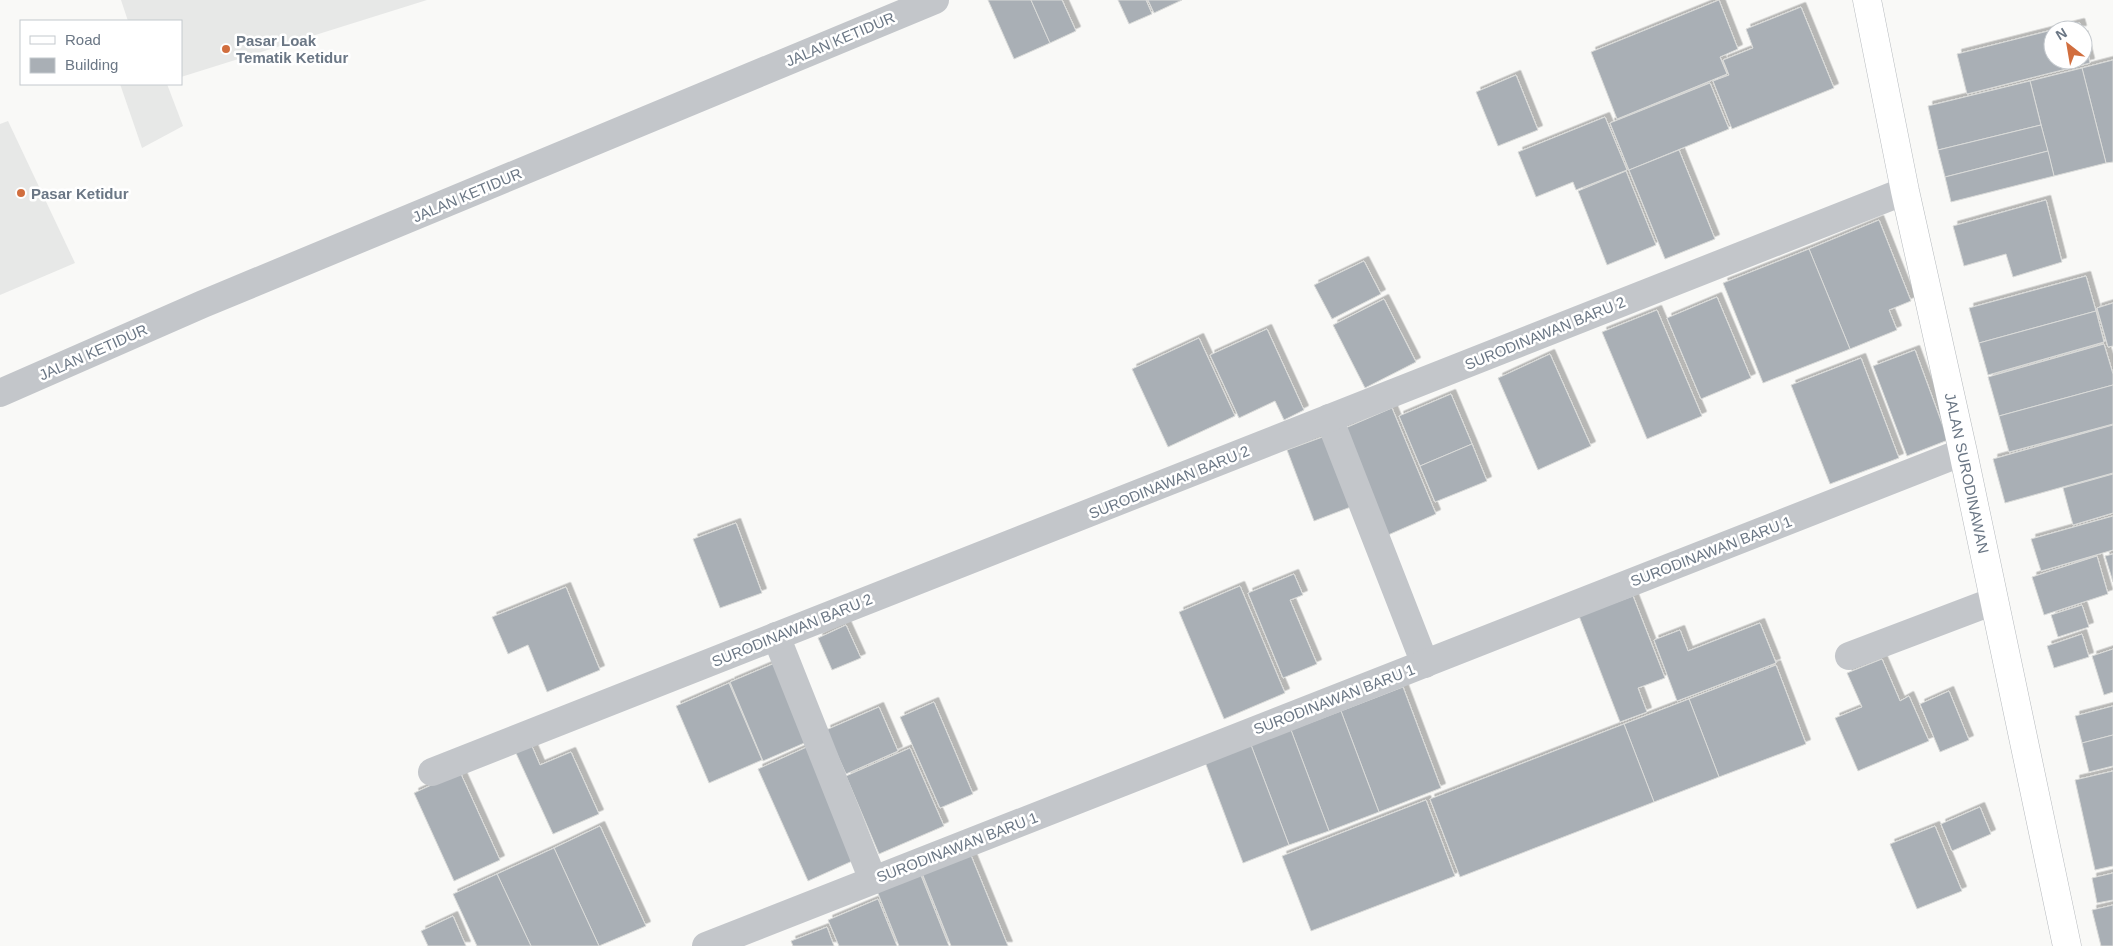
<svg xmlns="http://www.w3.org/2000/svg" width="2113" height="946" font-family="Helvetica,sans-serif">
	<defs>
		<filter id="shadow"><feDropShadow dx="4.5" dy="-4.5" stdDeviation="0" flood-color="#0004"/></filter>
	</defs>
	<rect width="100%" height="100%" fill="#f9f9f7"/>
	<g fill="#e7e8e7">
		<path d="M121,0H427L181,77V21H128Z"/>
		<path d="M120,84H167L183,126L142,148Z"/>
		<path d="M8,121L75,263L0,295V124Z"/>
	</g>
	<g fill="#a9afb5" stroke="#dadbd9" filter="url(#shadow)">
		<path d="M988,0H1031L1050,43L1014,59Z"/>
		<path d="M1031,0H1062L1076,31L1050,43Z"/>
		<path d="M1118,0H1146L1152,14L1129,24Z"/>
		<path d="M1148,0H1182L1154,13Z"/>
		<path d="M1719,0L1738,49L1720,57L1727,74L1617,119L1591,52Z"/>
		<path d="M1801,7L1834,88L1732,129L1713,81L1729,75L1723,60L1753,48L1746,29Z"/>
		<path d="M2080,23L2082,30H2053V60H2083V35L2090,63L1967,94L1957,54Z"/>
		<path d="M2113,60V162L2106,163L2082,68Z"/>
		<path d="M2082,68L2106,163L2054,176L2030,81Z"/>
		<path d="M1516,75L1538,130L1498,146L1476,92Z"/>
		<path d="M2030,81L2041,125L1938,150L1928,106Z"/>
		<path d="M1710,83L1729,129L1629,170L1610,123Z"/>
		<path d="M1605,117L1627,170L1576,190L1573,182L1536,197L1518,152Z"/>
		<path d="M2041,125L2048,151L1945,177L1938,150Z"/>
		<path d="M1679,150L1715,239L1665,259L1629,170Z"/>
		<path d="M2048,151L2054,176L1951,202L1945,177Z"/>
		<path d="M1626,171L1656,245L1607,265L1578,191Z"/>
		<path d="M2046,200L2062,262L2013,277L2006,254L1964,266L1953,226Z"/>
		<path d="M1879,220L1911,301L1889,310L1897,330L1850,349L1809,249Z"/>
		<path d="M1809,249L1850,349L1763,383L1723,283Z"/>
		<path d="M1364,261L1381,294L1332,319L1314,285Z"/>
		<path d="M2086,276L2096,311L1979,343L1969,308Z"/>
		<path d="M1717,297L1751,378L1701,399L1667,318Z"/>
		<path d="M1384,299L1416,362L1365,388L1333,325Z"/>
		<path d="M2113,303V346L2108,347L2097,308Z"/>
		<path d="M1657,310L1702,416L1647,439L1602,332Z"/>
		<path d="M2096,311L2104,342L1988,375L1979,343Z"/>
		<path d="M1267,329L1304,410L1284,420L1275,401L1239,418L1210,355Z"/>
		<path d="M1199,338L1235,416L1168,447L1132,369Z"/>
		<path d="M2104,344L2113,374V385L1999,416L1988,377Z"/>
		<path d="M1915,350L1948,440L1907,456L1873,366Z"/>
		<path d="M1550,354L1591,446L1538,470L1498,378Z"/>
		<path d="M1861,358L1899,458L1830,484L1791,385Z"/>
		<path d="M2113,385V424L2009,452L1999,416Z"/>
		<path d="M1451,394L1472,444L1420,466L1399,416Z"/>
		<path d="M1392,408L1436,514L1388,535L1343,429Z"/>
		<path d="M2113,425V473L2005,503L1993,459Z"/>
		<path d="M1328,435L1356,505L1314,521L1287,450Z"/>
		<path d="M1472,444L1487,481L1435,502L1420,466Z"/>
		<path d="M2113,474V513L2073,525L2063,488Z"/>
		<path d="M2113,516V550L2041,571L2031,539Z"/>
		<path d="M736,523L762,593L720,608L693,539Z"/>
		<path d="M2113,554V582L2105,556Z"/>
		<path d="M2097,556L2108,594L2044,615L2032,577Z"/>
		<path d="M1294,574L1303,595L1290,600L1317,664L1283,678L1248,593Z"/>
		<path d="M1240,586L1285,693L1224,719L1179,612Z"/>
		<path d="M566,587L600,670L547,692L528,645L508,654L492,617Z"/>
		<path d="M1633,596L1665,678L1638,688L1647,712L1620,722L1579,616Z"/>
		<path d="M2082,605L2089,627L2058,637L2051,615Z"/>
		<path d="M1760,623L1776,663L1677,701L1654,640L1680,630L1688,651Z"/>
		<path d="M846,625L861,658L832,670L818,638Z"/>
		<path d="M2082,634L2089,657L2054,668L2047,646Z"/>
		<path d="M2113,649V692L2104,695L2092,656Z"/>
		<path d="M1882,659L1900,701L1909,696L1929,741L1858,771L1835,718L1862,707L1847,673Z"/>
		<path d="M775,663L809,741L763,761L730,682Z"/>
		<path d="M1776,665L1806,744L1719,777L1689,699Z"/>
		<path d="M729,683L762,760L709,783L676,706Z"/>
		<path d="M1403,687L1441,788L1379,812L1341,711Z"/>
		<path d="M1949,691L1969,740L1940,752L1920,704Z"/>
		<path d="M1689,699L1719,777L1654,802L1624,724Z"/>
		<path d="M934,702L973,794L940,808L900,717Z"/>
		<path d="M2113,706V735L2082,743L2075,716Z"/>
		<path d="M879,707L898,751L846,774L826,730Z"/>
		<path d="M1341,711L1379,812L1329,831L1291,730Z"/>
		<path d="M1624,724L1654,802L1460,877L1430,799Z"/>
		<path d="M1291,730L1329,831L1289,845L1251,745Z"/>
		<path d="M2113,735V766L2089,772L2082,743Z"/>
		<path d="M531,744L540,765L571,752L599,814L553,834L515,751Z"/>
		<path d="M1251,745L1289,845L1243,863L1205,762Z"/>
		<path d="M809,746L859,858L808,881L758,769Z"/>
		<path d="M910,748L944,826L879,854L846,776Z"/>
		<path d="M2113,771V866L2095,870L2075,780Z"/>
		<path d="M460,772L500,860L454,881L414,793Z"/>
		<path d="M1426,800L1455,876L1311,931L1282,856Z"/>
		<path d="M1980,807L1991,834L1952,851L1941,824Z"/>
		<path d="M600,826L646,926L599,946L554,848Z"/>
		<path d="M1935,826L1962,891L1917,909L1890,844Z"/>
		<path d="M554,848L599,946H531L497,874Z"/>
		<path d="M970,853L1008,946H951L922,873Z"/>
		<path d="M920,873L949,946H899L877,891Z"/>
		<path d="M2113,873V900L2097,903L2092,878Z"/>
		<path d="M497,874L531,946H477L453,894Z"/>
		<path d="M878,899L897,946H839L828,920Z"/>
		<path d="M2113,905V946H2101L2092,910Z"/>
		<path d="M453,916L466,946H428L421,931Z"/>
		<path d="M827,927L834,946H793L791,941Z"/>
	</g>
	<g fill="none" stroke-linecap="round" stroke-linejoin="round">
		<defs>
			<path id="secondary" d="M1867,0L1905,191L1963,452L2067,946"/>
		</defs>
		<use href="#secondary" stroke="#b6babe" stroke-width="29"/>
		<g stroke="#c3c6ca" stroke-width="28">
			<path d="M0,393L203,304L935,0"/>
			<path d="M1329,418L1425,664"/>
			<path d="M776,636L873,880"/>
			<path d="M1849,656L1994,601"/>
			<path d="M432,772L1905,191"/>
			<path d="M706,946L1963,452"/>
		</g>
		<use href="#secondary" stroke="#fff" stroke-width="28"/>
	</g>
	<g fill="#d16e3e" stroke="#fff" stroke-width="2">
		<circle cx="226" cy="49" r="5"/>
		<circle cx="21" cy="193" r="5"/>
	</g>
	<g text-anchor="middle" dominant-baseline="central" stroke-width="5" stroke-linejoin="round" paint-order="stroke">
		<g font-size="15" fill="#6b7785" stroke="#fff">
			<text transform="translate(840 39) rotate(-23)">JALAN KETIDUR</text>
			<text transform="translate(467 195) rotate(-23)">JALAN KETIDUR</text>
			<text transform="translate(1545 333) rotate(-22)">SURODINAWAN BARU 2</text>
			<text transform="translate(93 352) rotate(-24)">JALAN KETIDUR</text>
			<text transform="translate(1967 473) rotate(78)">JALAN SURODINAWAN</text>
			<text transform="translate(1169 482) rotate(-22)">SURODINAWAN BARU 2</text>
			<text transform="translate(1711 551) rotate(-21)">SURODINAWAN BARU 1</text>
			<text transform="translate(792 630) rotate(-22)">SURODINAWAN BARU 2</text>
			<text transform="translate(1334 699) rotate(-21)">SURODINAWAN BARU 1</text>
			<text transform="translate(957 847) rotate(-21)">SURODINAWAN BARU 1</text>
		</g>
		<g font-size="15" font-weight="bold" fill="#6b7785" stroke="#fff" text-anchor="start">
			<text x="236" y="40">Pasar Loak<tspan x="236" dy="17">Tematik Ketidur</tspan></text>
			<text x="31" y="193">Pasar Ketidur</text>
		</g>
	</g>
	<rect x="20" y="20" width="162" height="65" fill="#ffffff" stroke="#c4c9ce"/>
	<rect x="30" y="36" width="25" height="8" fill="#ffffff" stroke="#c4c9ce"/>
	<text x="65" y="45" font-size="15" fill="#6b7785">Road</text>
	<rect x="30" y="58" width="25" height="15" fill="#a9afb5" stroke="#c4c9ce"/>
	<text x="65" y="70" font-size="15" fill="#6b7785">Building</text>
	<g transform="translate(2068 45) rotate(329)"><circle r="24" fill="#ffffff" stroke="#c4c9ce"/>
	<path d="M0-4L9 19L0 12L-9 19Z" fill="#d16e3e"/>
	<text y="-8" font-size="14" font-weight="bold" text-anchor="middle" fill="#6b7785">N</text>
	</g>
</svg>
